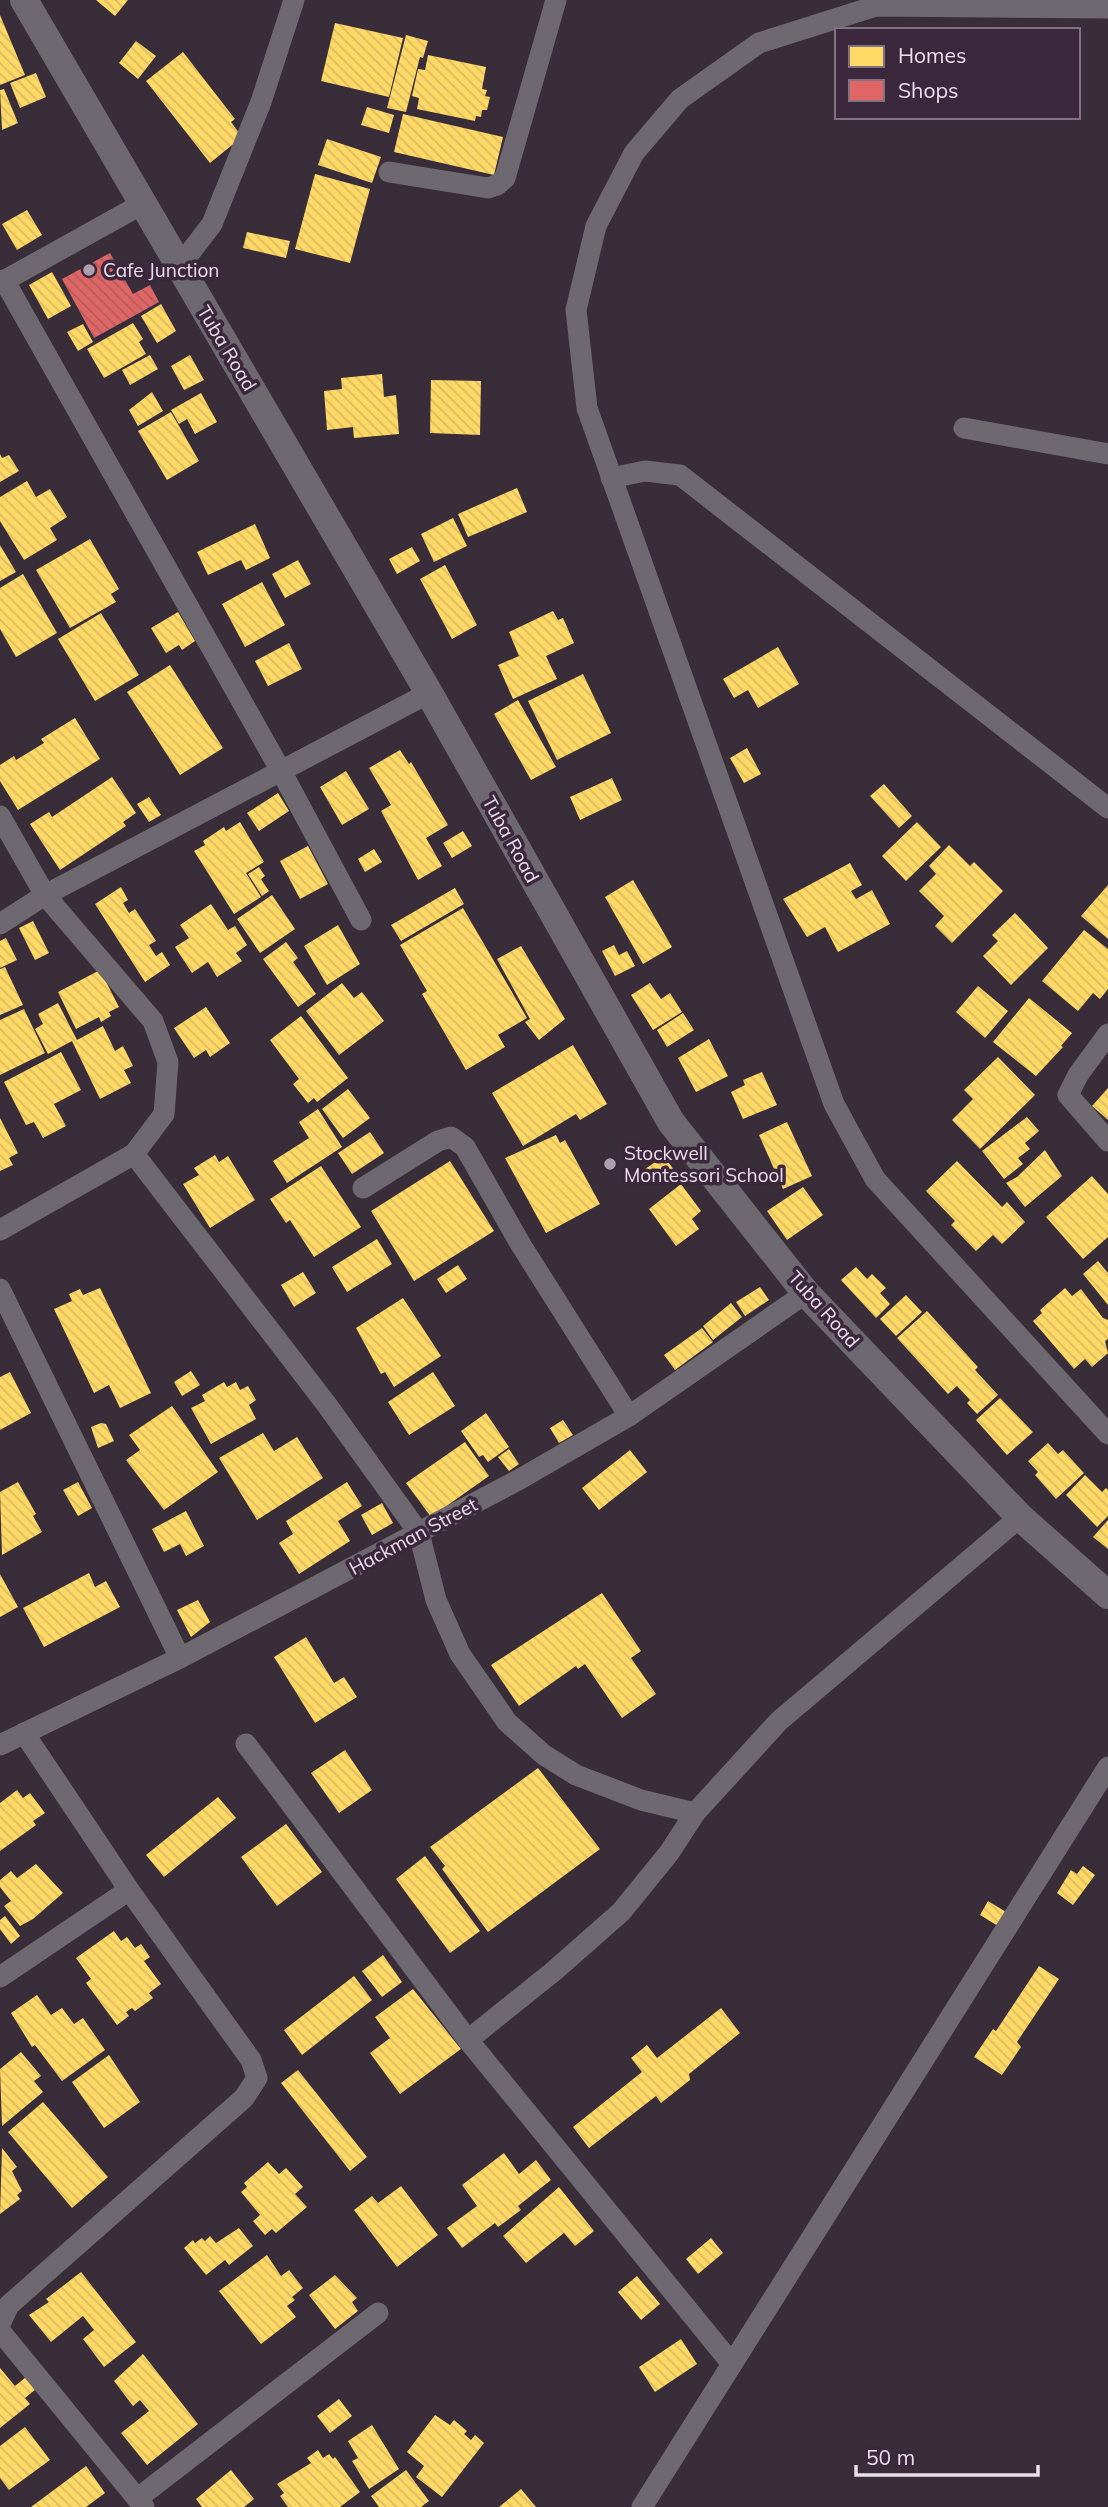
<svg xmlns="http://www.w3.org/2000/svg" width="1108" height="2507" font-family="Mulish,sans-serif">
	<defs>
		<pattern id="homes-back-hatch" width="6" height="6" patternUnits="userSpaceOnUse" patternTransform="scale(1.75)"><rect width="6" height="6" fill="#ffd966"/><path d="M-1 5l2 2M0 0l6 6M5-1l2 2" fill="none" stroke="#dabb60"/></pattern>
		<pattern id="shops-back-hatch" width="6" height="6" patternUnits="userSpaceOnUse" patternTransform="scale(1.75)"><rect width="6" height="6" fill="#e06666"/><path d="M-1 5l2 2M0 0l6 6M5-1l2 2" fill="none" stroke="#b25c5d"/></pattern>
	</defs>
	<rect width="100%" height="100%" fill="#382d38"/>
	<g fill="url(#homes-back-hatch)">
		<path d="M96,0H128L115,16Z"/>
		<path d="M0,15L25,75L0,85Z"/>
		<path d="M335,23L403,38L389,97L321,81Z"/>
		<path d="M406,35L428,41L423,58L420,57L406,112L387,108Z"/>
		<path d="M136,41L156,56L138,79L119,63Z"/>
		<path d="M183,52L235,119L231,122L242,137L210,163L146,81Z"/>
		<path d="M428,55L486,67L482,89L487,90L485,96L490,97L487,110H482L481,117L476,116L475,121L417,109L419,98L412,96L418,69L425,70Z"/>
		<path d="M36,73L46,97L20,108L10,83Z"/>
		<path d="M4,89L18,123L2,130L0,90Z"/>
		<path d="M367,107L394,115L389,133L361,125Z"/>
		<path d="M403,114L503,137L494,175L394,152Z"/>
		<path d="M327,139L381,157L372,183L318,165Z"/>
		<path d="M315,174L370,189L350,263L295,249Z"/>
		<path d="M27,210L42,235L17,250L2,224Z"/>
		<path d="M247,232L290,241L286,258L243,248Z"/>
		<path d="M52,272L71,306L48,319L29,285Z"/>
		<path d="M161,304L176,331L157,343L141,316Z"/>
		<path d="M133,323L143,339L139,342L146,354L104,378L87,349Z"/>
		<path d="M83,324L93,342L78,351L67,332Z"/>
		<path d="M150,355L158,369L130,385L122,370Z"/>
		<path d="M190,355L204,380L184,390L171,366Z"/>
		<path d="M382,374L384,397L396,395L399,434L354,438L353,427L327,430L324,391L342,389L341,378Z"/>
		<path d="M431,380L481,381L480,435L430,433Z"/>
		<path d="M152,392L163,411L138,426L129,410Z"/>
		<path d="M201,393L217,422L195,434L187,419L179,424L171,410Z"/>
		<path d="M171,412L199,461L167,480L138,431Z"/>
		<path d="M0,454L2,458L9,455L19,471L0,482Z"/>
		<path d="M27,481L36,497L50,489L67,517L50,528L57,540L24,560L0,521V497Z"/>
		<path d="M517,488L527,512L468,537L458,514Z"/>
		<path d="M453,518L467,546L434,562L421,534Z"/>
		<path d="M255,524L270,558L246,570L241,560L208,575L197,552Z"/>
		<path d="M90,539L119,589L111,594L116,602L70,628L36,570Z"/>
		<path d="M0,545L16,572L0,581Z"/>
		<path d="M412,547L420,561L397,574L389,559Z"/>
		<path d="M298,560L311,584L285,598L272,574Z"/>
		<path d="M445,565L477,625L452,639L420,579Z"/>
		<path d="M23,574L57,633L16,657L0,629V588Z"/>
		<path d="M262,582L285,625L245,647L222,604Z"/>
		<path d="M553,611L558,620L563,618L574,643L546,656L557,679L513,699L498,665L519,656L509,632Z"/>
		<path d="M178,612L195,641L182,650L179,645L166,653L151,628Z"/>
		<path d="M101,613L139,675L95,701L58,639Z"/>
		<path d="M289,643L302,669L268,686L255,661Z"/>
		<path d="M778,647L799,684L758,708L748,690L734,698L723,679Z"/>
		<path d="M170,665L223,748L180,775L127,692Z"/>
		<path d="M583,674L611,733L557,760L528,701Z"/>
		<path d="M518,700L556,767L531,780L494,714Z"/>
		<path d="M75,718L100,759L18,810L0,781V765L14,756L16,760L44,743L41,739Z"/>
		<path d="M747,748L761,774L744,783L730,758Z"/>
		<path d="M400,750L409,764L411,762L448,825L426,838L442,866L418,880L381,811L391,805L369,768Z"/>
		<path d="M346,771L369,809L342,825L320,787Z"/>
		<path d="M112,777L136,813L123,822L126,826L60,870L30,824L49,812L52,817Z"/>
		<path d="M612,778L622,800L580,820L570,797Z"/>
		<path d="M884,784L912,816L899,828L870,796Z"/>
		<path d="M278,793L289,811L259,831L247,813Z"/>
		<path d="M149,797L161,815L149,822L137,804Z"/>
		<path d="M240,822L264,862L246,873L261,897L234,914L194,851L205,845L203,841L224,827L226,831Z"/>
		<path d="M917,822L941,847L906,881L882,856Z"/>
		<path d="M463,831L472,846L452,858L443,843Z"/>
		<path d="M949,845L970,866L974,862L1003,891L952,943L935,926L944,916L919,891L936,874L929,866Z"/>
		<path d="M308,846L328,884L300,899L280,861Z"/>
		<path d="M374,849L382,862L365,872L358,859Z"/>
		<path d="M850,863L862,885L851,891L856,899L872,890L890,924L838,952L825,927L807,937L783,899Z"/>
		<path d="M259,867L265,876L261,879L269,891L262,896L248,874Z"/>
		<path d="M633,880L672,947L643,964L605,897Z"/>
		<path d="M1108,885V939L1081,916Z"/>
		<path d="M121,887L128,900L123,903L129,913L135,909L156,941L149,945L156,956L162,952L170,965L145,982L95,904Z"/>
		<path d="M455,888L464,904L401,941L391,925Z"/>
		<path d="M272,895L295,929L260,953L237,919Z"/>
		<path d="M211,904L228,930L235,926L247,945L236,953L242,961L217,977L208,962L192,973L175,947L189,938L180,925Z"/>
		<path d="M463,908L527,1018L498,1035L505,1047L466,1070L422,994L427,991L400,945Z"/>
		<path d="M1015,913L1048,948L1011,985L983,956L998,941L992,935Z"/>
		<path d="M33,921L49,953L35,960L19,928Z"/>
		<path d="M338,925L360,964L327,985L304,946Z"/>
		<path d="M1084,930L1108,949V989L1100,999L1093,993L1078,1011L1042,981Z"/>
		<path d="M6,938L17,960L0,968V941Z"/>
		<path d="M286,942L298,958L293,962L316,994L298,1007L263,959Z"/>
		<path d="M614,945L619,955L627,951L635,966L615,976L602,951Z"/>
		<path d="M521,946L565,1019L539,1040L525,1022L530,1019L497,959Z"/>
		<path d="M5,967L23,1005L0,1015V969Z"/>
		<path d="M100,970L119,1007L109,1012L111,1016L101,1022L99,1017L76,1029L58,992Z"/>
		<path d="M342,983L354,998L362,992L384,1021L339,1055L306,1011Z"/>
		<path d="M650,983L661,999L670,993L682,1012L653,1030L631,995Z"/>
		<path d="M978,986L1008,1011L985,1038L956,1012Z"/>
		<path d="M1029,998L1072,1033L1061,1046L1063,1047L1036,1076L993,1042Z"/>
		<path d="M58,1003L77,1040L103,1026L115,1051L123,1046L133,1066L124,1070L131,1083L100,1099L72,1041L48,1054L35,1029L43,1024L38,1014Z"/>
		<path d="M206,1007L230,1043L210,1057L206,1050L194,1058L174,1028Z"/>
		<path d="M24,1009L45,1053L0,1075V1020Z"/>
		<path d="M683,1013L694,1030L667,1047L657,1030Z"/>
		<path d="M301,1016L348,1078L317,1102L314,1098L308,1103L293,1084L299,1079L270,1040Z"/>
		<path d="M709,1039L728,1076L696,1092L678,1058Z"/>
		<path d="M573,1045L607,1104L580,1120L576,1114L523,1146L492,1093Z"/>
		<path d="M61,1052L81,1090L54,1104L66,1126L43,1138L34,1122L26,1125L4,1082Z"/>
		<path d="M998,1057L1035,1095L980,1149L952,1120L973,1099L964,1090Z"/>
		<path d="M762,1072L777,1105L743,1119L731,1092L745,1085L743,1080Z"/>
		<path d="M1108,1088V1120L1092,1106Z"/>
		<path d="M348,1089L370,1118L343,1138L322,1109Z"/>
		<path d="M318,1109L342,1147L287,1183L273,1161L309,1138L299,1122Z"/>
		<path d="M1027,1117L1039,1131L1025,1143L1030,1149L1018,1158L1023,1164L1004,1179L982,1151Z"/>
		<path d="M0,1118L18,1153L9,1158L13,1165L0,1171Z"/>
		<path d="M787,1122L812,1176L783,1189L759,1135Z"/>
		<path d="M370,1132L384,1153L352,1174L338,1153Z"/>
		<path d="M556,1135L560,1143L565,1140L600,1204L546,1233L505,1158Z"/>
		<path d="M1045,1150L1062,1176L1025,1207L1006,1183L1017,1177Z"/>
		<path d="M215,1155L219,1162L228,1156L255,1200L210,1228L183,1184L199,1175L194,1168Z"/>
		<path d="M664,1156L674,1170L656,1183L645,1169Z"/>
		<path d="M450,1161L494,1231L414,1281L371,1211Z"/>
		<path d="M957,1161L1002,1207L1007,1202L1025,1222L1002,1244L993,1235L976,1251L951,1225L955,1221L926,1191Z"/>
		<path d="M321,1166L361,1227L314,1257L290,1220L286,1223L270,1199Z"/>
		<path d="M1092,1176L1108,1194V1237L1083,1259L1046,1217Z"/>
		<path d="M681,1184L701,1211L692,1219L699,1229L676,1246L649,1209Z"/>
		<path d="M803,1187L823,1215L787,1240L767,1211Z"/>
		<path d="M377,1239L392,1264L347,1292L332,1267Z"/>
		<path d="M1098,1261L1108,1273V1305L1083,1274Z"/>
		<path d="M458,1265L467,1279L446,1293L437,1279Z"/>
		<path d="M856,1267L867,1279L872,1274L886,1288L880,1293L890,1304L876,1318L841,1280Z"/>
		<path d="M303,1272L316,1293L294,1307L281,1285Z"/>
		<path d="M760,1287L769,1300L745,1316L736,1302Z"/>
		<path d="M100,1288L151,1393L120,1408L109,1385L94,1393L54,1309L72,1301L69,1294L80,1289L83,1295Z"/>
		<path d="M1065,1288L1072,1296L1081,1289L1103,1318L1108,1320V1339L1105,1341L1108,1353L1092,1367L1085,1359L1074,1369L1033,1321L1042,1313L1040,1310Z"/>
		<path d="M906,1295L922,1312L896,1336L880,1319Z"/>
		<path d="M403,1298L441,1356L394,1387L385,1372L381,1374L356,1328Z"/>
		<path d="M731,1303L742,1317L713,1340L703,1326Z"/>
		<path d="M927,1311L978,1367L975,1370L998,1395L977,1414L967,1403L970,1400L957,1386L948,1394L897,1338Z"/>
		<path d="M702,1328L713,1342L675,1370L664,1355Z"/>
		<path d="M191,1371L200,1385L182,1396L174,1382Z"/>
		<path d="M10,1372L31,1413L0,1430V1377Z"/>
		<path d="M433,1372L455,1406L409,1435L388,1402Z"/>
		<path d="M224,1382L227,1387L236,1382L240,1390L248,1386L256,1400L249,1405L256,1419L211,1444L191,1408L205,1401L202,1395Z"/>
		<path d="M1000,1398L1033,1432L1007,1455L976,1420Z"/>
		<path d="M172,1406L218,1472L164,1510L126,1460L140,1450L129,1435Z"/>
		<path d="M486,1413L509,1447L488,1462L483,1455L479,1457L461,1431Z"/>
		<path d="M563,1420L573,1435L559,1443L550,1428Z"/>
		<path d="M101,1423L106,1424L114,1441L98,1448L91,1427Z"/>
		<path d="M263,1433L274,1451L297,1437L323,1478L257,1520L219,1458Z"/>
		<path d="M465,1442L489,1476L431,1517L406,1483Z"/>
		<path d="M1048,1443L1058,1454L1063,1450L1084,1473L1056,1499L1035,1475L1038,1472L1028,1461Z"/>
		<path d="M509,1449L519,1464L509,1471L498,1457Z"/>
		<path d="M630,1450L647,1472L599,1510L582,1488Z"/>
		<path d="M1085,1475L1102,1492L1106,1488L1108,1490V1516L1097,1527L1066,1495Z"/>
		<path d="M18,1482L36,1514L33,1516L42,1532L2,1555L0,1492Z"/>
		<path d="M78,1482L92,1508L78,1516L63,1490Z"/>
		<path d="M347,1482L362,1506L338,1521L350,1541L299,1574L279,1543L293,1534L286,1521Z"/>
		<path d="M382,1503L393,1523L372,1535L361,1515Z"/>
		<path d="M186,1511L204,1546L186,1556L180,1544L164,1552L152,1529Z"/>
		<path d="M1108,1520V1549L1093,1537Z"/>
		<path d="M89,1573L95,1587L106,1581L120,1607L44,1647L23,1608Z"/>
		<path d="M0,1574L18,1607L0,1617Z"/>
		<path d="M602,1593L641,1651L631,1658L656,1694L622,1718L585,1664L578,1669L576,1666L519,1706L491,1665Z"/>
		<path d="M198,1600L210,1622L191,1637L177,1610Z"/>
		<path d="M306,1637L334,1683L344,1677L357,1697L315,1723L274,1657Z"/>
		<path d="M345,1750L372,1790L339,1813L311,1773Z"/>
		<path d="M538,1768L600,1849L488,1932L442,1869L445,1866L430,1847Z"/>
		<path d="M17,1790L23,1798L30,1793L45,1813L33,1821L36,1825L0,1851V1803Z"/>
		<path d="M218,1797L236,1818L164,1877L146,1855Z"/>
		<path d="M286,1824L322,1872L277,1906L241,1857Z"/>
		<path d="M425,1856L480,1931L450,1953L396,1879Z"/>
		<path d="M36,1864L63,1893L33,1919L20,1926L4,1906L11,1901L0,1887V1880L11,1871L17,1878Z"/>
		<path d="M1083,1866L1095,1875L1073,1905L1057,1893L1071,1870L1077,1874Z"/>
		<path d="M988,1901L1006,1912L998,1926L980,1915Z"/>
		<path d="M5,1916L20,1936L11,1944L0,1929V1920Z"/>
		<path d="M114,1931L121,1941L127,1937L135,1948L141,1944L150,1957L144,1961L161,1984L149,1993L153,1998L135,2011L132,2008L126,2012L129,2016L117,2025L86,1983L91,1979L76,1958Z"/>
		<path d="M383,1955L402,1982L382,1997L362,1971Z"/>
		<path d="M1039,1966L1059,1979L1017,2042L1021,2047L1002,2075L974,2057L993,2029L996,2031Z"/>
		<path d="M354,1976L372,2000L302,2055L284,2030Z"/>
		<path d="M413,1989L461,2049L400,2094L370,2053L390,2038L375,2017Z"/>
		<path d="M37,1995L51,2015L62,2008L74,2024L83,2018L105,2050L62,2081L35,2045L32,2047L11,2013Z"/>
		<path d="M721,2008L740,2033L689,2074L690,2080L661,2103L656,2096L589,2148L573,2127L642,2072L631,2058L647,2045L657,2058Z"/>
		<path d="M21,2052L41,2076L34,2081L43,2092L2,2126L0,2069Z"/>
		<path d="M109,2055L140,2102L104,2128L72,2082Z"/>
		<path d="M298,2070L367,2157L350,2171L281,2083Z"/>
		<path d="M43,2102L108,2177L72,2208L8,2132Z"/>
		<path d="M2,2148L17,2167L12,2171L22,2191L17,2195L20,2199L0,2214Z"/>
		<path d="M504,2153L519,2174L536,2160L551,2180L518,2206L521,2210L498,2227L495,2223L462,2248L447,2228L477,2206L462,2185Z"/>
		<path d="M268,2162L279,2174L286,2168L303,2187L295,2194L307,2207L276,2233L272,2229L265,2235L253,2221L260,2215L241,2192L247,2187L244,2183Z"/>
		<path d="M401,2186L438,2235L397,2267L354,2210L372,2196L378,2203Z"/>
		<path d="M559,2187L594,2231L575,2246L564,2233L526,2263L503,2236Z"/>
		<path d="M239,2228L253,2246L229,2265L225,2260L206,2275L184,2248L193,2240L195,2243L202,2238L205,2241L210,2236L216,2243Z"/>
		<path d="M711,2238L723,2253L698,2274L686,2259Z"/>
		<path d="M267,2255L281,2276L289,2270L303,2288L292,2297L295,2300L287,2306L296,2317L261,2344L219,2291Z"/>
		<path d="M81,2272L136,2342L104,2367L83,2339L94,2330L83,2316L51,2342L29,2315L49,2302L46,2299Z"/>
		<path d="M335,2275L357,2298L352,2302L358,2311L335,2329L309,2295Z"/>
		<path d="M637,2276L660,2304L641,2320L618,2292Z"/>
		<path d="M681,2339L697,2364L655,2392L639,2367Z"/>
		<path d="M143,2354L198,2424L147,2465L121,2433L149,2411L140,2400L133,2406L114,2381Z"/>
		<path d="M0,2368L15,2386L26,2377L36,2389L25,2398L30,2404L0,2428Z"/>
		<path d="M339,2399L352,2416L330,2433L317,2416Z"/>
		<path d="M435,2415L450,2425L454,2420L467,2431L464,2434L471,2440L475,2435L484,2443L442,2497L416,2477L424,2466L407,2452Z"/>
		<path d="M372,2425L399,2469L369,2489L352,2461L358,2458L348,2441Z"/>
		<path d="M25,2427L50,2460L9,2490L0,2478V2446Z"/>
		<path d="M318,2450L323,2458L329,2454L333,2459L335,2457L360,2492L340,2507H288L280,2496L284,2493L277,2484L311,2463L307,2458Z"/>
		<path d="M86,2466L105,2493L86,2507H31Z"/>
		<path d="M231,2470L254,2499L244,2507H202L196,2499Z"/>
		<path d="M406,2470L429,2501L421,2507H379L371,2496Z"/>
		<path d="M521,2489L536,2507H499Z"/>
	</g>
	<path fill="url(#shops-back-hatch)" d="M110,253L133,294L150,285L159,302L94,338L62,279Z"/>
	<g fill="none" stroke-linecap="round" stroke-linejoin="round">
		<g stroke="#6e6970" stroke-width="21">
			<path d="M1108,8L876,6L759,43L680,99L634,153L596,226L576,310L587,408L834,1104L875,1179L1108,1434"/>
			<path d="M389,172L488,188L497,185L505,178L556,0"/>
			<path d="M179,267L212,224L261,102L294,0"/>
			<path d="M4,280L281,771L361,920"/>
			<path d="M0,283L144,203"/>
			<path d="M964,428L1108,454"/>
			<path d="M611,478L645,471L680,475L1108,808"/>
			<path d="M0,816L45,895L153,1021L168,1062L164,1114L134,1154L0,1230"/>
			<path d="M0,924L45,895L429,693"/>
			<path d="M1108,1034L1078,1075L1068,1095L1108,1141"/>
			<path d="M134,1154L327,1405L419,1533L436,1600L460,1654L507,1722L544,1755L576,1775L641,1800L695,1813"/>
			<path d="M363,1188L438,1141L451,1137L465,1147L521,1245L629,1416"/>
			<path d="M0,1289L180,1658"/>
			<path d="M246,1744L468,2040L732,2364"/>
			<path d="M0,1745L180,1658L520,1479L629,1416L806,1293"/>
			<path d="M0,1977L129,1890"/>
			<path d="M468,2040L554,1971L621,1912L669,1853L695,1813L779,1721L1020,1517"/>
			<path d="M0,2324L9,2305L244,2098L257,2078L251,2060L129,1890L24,1733"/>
			<path d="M0,2331L144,2507"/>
			<path d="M138,2498L378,2313"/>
			<path d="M642,2507L1108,1767"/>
		</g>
		<path stroke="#6e6970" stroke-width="28" d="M24,0L429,693L671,1122L806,1293L1020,1517L1108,1595"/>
	</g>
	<g fill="#aea1ae" stroke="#3c283d" stroke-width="2.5">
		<circle cx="89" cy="270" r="7"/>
		<circle cx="610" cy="1164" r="7"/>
	</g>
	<g text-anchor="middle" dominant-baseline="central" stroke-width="7" stroke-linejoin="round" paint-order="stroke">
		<g font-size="19" fill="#ede0ed" stroke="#3c283d" text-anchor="start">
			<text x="103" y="270">Cafe Junction</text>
			<text x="624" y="1153">Stockwell<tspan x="624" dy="22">Montessori School</tspan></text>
		</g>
		<g font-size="19" fill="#ede0ed" stroke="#3c283d">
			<text transform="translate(227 348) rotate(59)">Tuba Road</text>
			<text transform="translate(511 839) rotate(61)">Tuba Road</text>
			<text transform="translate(824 1309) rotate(48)">Tuba Road</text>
			<text transform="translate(413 1536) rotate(-28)">Hackman Street</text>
		</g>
	</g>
	<rect x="835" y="28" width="245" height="91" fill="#3c283d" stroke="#837283" stroke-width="2"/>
	<rect x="849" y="46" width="35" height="21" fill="#ffd966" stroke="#837283" stroke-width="2"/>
	<text x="898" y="63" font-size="21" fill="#ede0ed">Homes</text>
	<rect x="849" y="80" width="35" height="21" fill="#e06666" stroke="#837283" stroke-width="2"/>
	<text x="898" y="98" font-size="21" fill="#ede0ed">Shops</text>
	<path d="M856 2465v10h182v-10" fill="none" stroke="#ede0ed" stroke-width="3.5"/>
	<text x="866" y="2465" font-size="21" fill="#ede0ed" stroke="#3c283d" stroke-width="5" paint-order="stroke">50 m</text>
</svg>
